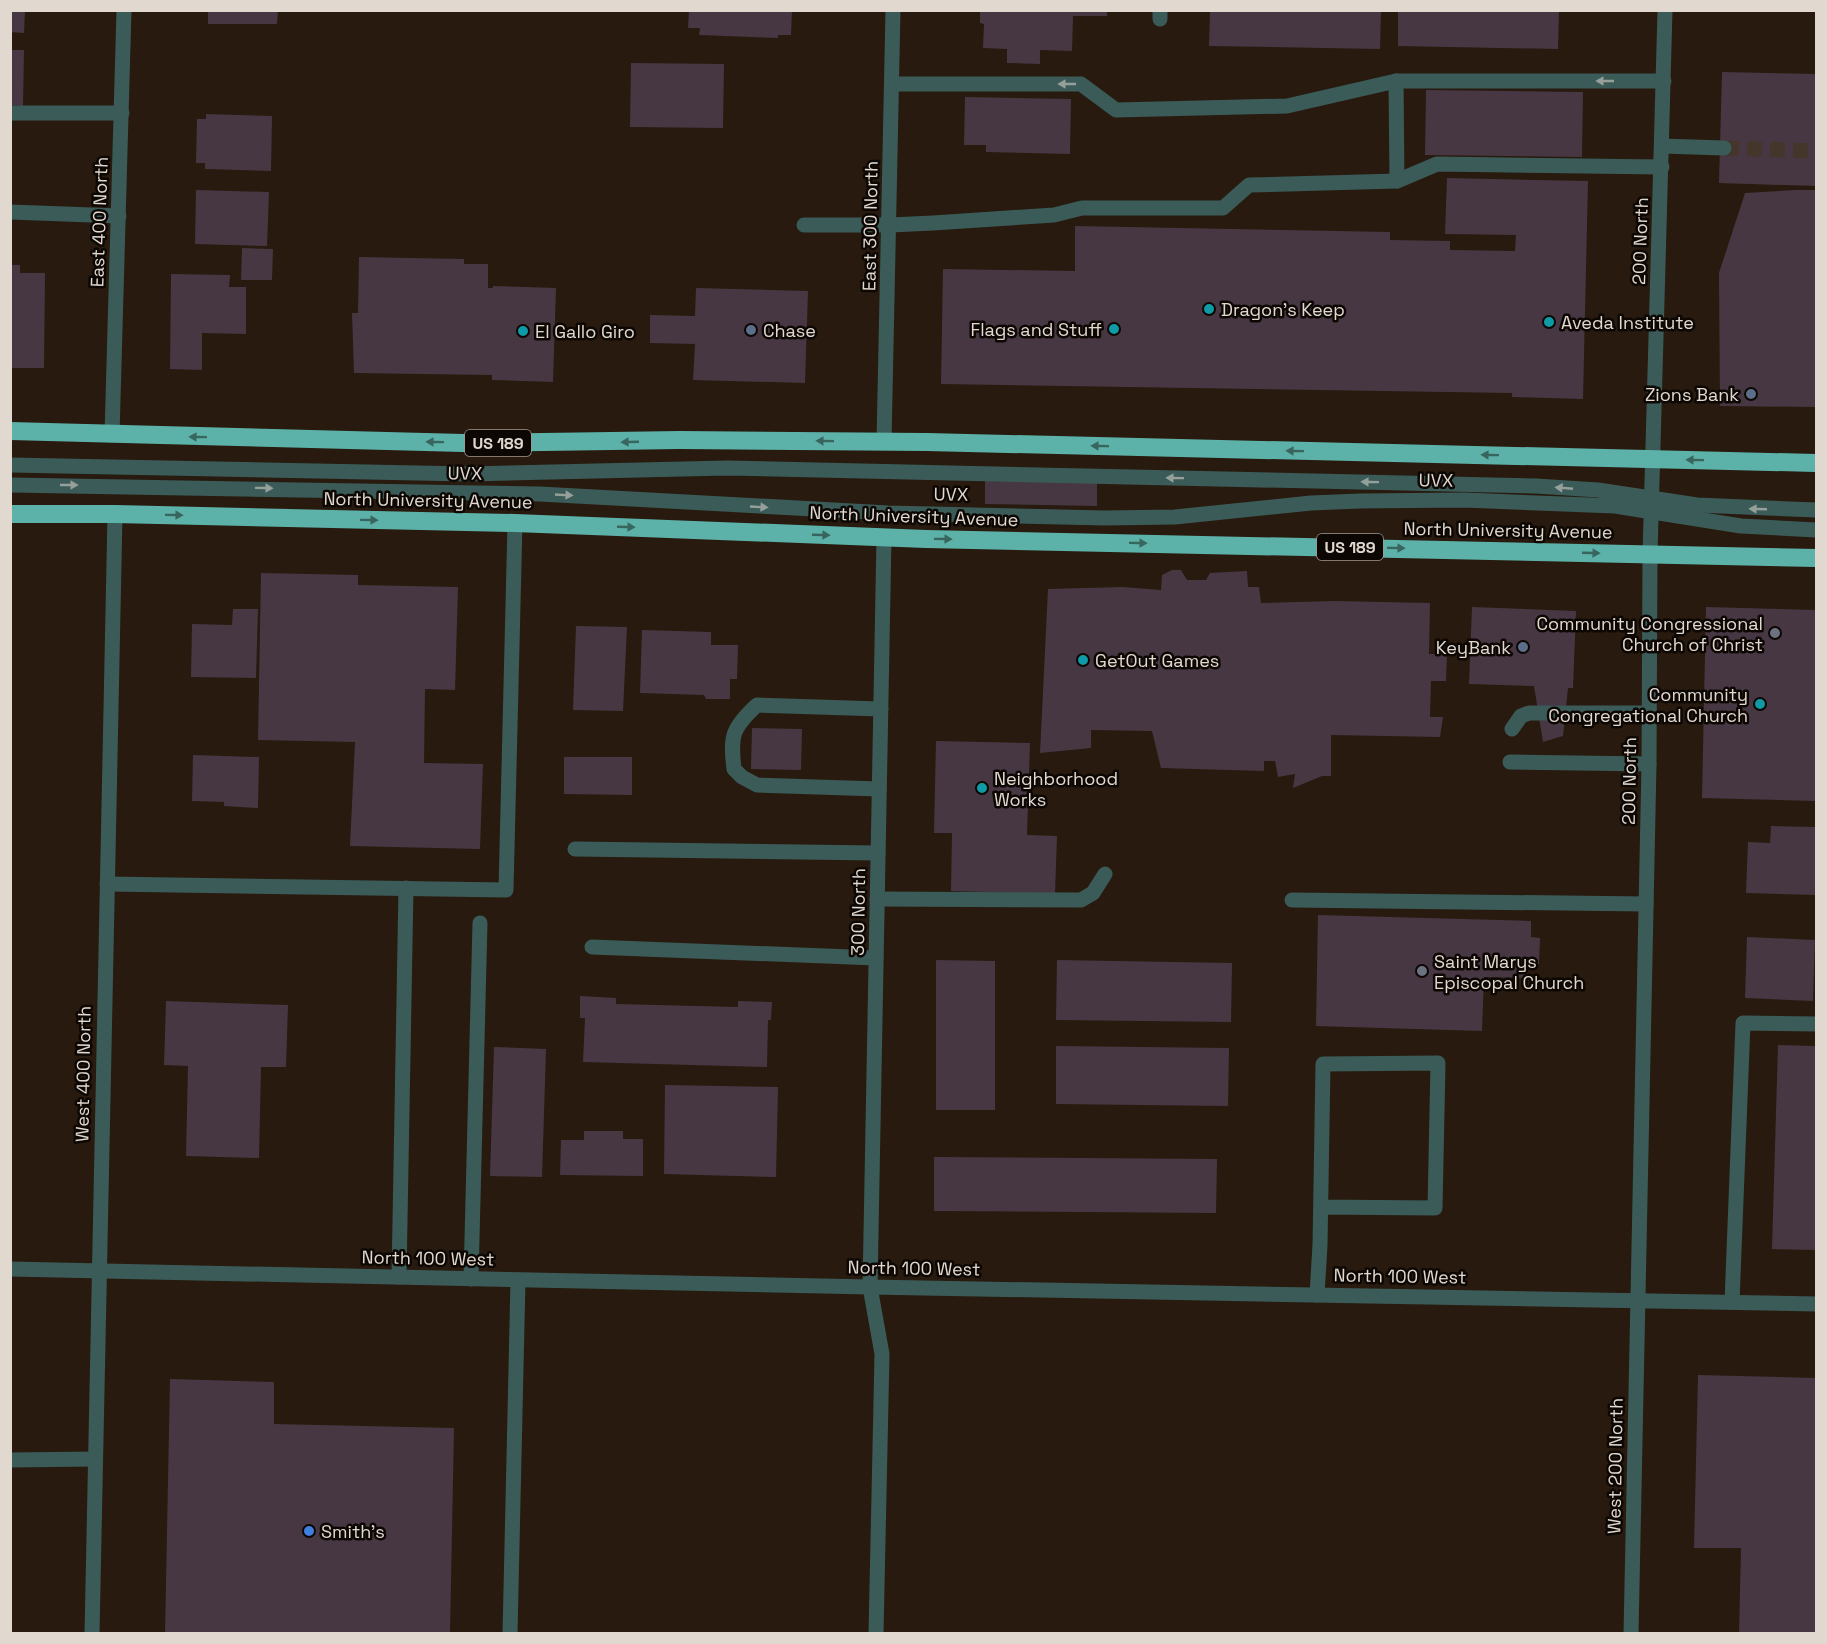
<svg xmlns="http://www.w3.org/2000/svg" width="1827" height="1644" font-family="'Space Grotesk',sans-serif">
	<rect width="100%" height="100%" fill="#281a0e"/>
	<g fill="#473743">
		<path d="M10,10H25L24,33L10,32Z"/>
		<path d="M208,10H278L277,24H208Z"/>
		<path d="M689,10H792L791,35H778V38L699,35L700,28H688Z"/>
		<path d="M980,10H1107V16H1073L1072,51L1040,50V64L1007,63V49L983,48L984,24L980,23Z"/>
		<path d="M1210,10H1381L1380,49L1209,46Z"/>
		<path d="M1398,10H1559L1558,49L1398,46Z"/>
		<path d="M10,50H24L23,106L10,105Z"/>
		<path d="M631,63L724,64L723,128L630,127Z"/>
		<path d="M1722,72L1816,74V186L1719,183Z"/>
		<path d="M1426,90L1583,92L1582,157L1425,155Z"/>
		<path d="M965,97L1071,99L1070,154L986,152V145H964Z"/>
		<path d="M206,114L272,116L271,171L205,169V163H196L197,119H206Z"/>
		<path d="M1447,178L1588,181L1583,399L1512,397V393L941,384L943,269L1075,271V226L1390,232V240L1450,241V250L1515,251L1516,235L1445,234Z"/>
		<path d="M196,190L269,192L267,246L195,244Z"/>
		<path d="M1795,190H1816V407L1720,406L1719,273L1745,193Z"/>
		<path d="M242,248L273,249L272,280H241Z"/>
		<path d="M359,257L464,259V264H488V288H493V286L556,288L553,382L492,380V375L354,373L352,313H358Z"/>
		<path d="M10,265H20V273H45L44,368H10Z"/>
		<path d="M171,274L230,275L229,287H246V334L202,333V370L170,369Z"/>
		<path d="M696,288L808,291L805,383L693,380L695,344L650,343V315L695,316Z"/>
		<path d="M985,481L1097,482V506L985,504Z"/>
		<path d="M1172,570H1181L1187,580H1206L1210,573L1247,571L1248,587H1259L1261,603L1334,601L1430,603L1429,654H1447L1446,681H1431L1430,717H1443L1440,737L1331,735V776H1322L1293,788L1295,774L1278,777L1275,761H1264V771L1161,768L1152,731L1091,730V748L1040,753L1048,589L1123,587L1161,590L1162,575Z"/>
		<path d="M261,573L358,575V585L458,587L455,690L425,689L424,763L483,764L480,849L350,846L355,742L258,740Z"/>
		<path d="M1472,607L1576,611L1573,688H1568L1563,736L1543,742L1534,686L1469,684Z"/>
		<path d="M1706,607L1816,610V801L1702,798Z"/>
		<path d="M233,609H258L256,678L191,677L192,624L232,625Z"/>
		<path d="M576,626L627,627L623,711L573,710Z"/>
		<path d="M642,630L711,632V645H738L737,679H730V699H706L704,695L640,693Z"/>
		<path d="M752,728L802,729L801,770L751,769Z"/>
		<path d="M936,741L1030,743L1027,835L1057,836L1055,894L951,891L952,833H934Z"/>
		<path d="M193,755L259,757L258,808L224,806V802L192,801Z"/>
		<path d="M564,757H632V795L564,794Z"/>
		<path d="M1771,826L1816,827V895L1746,893L1748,842L1770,843Z"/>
		<path d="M1318,915L1531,921V937L1540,938L1539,964H1528L1527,978L1484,977L1482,1031L1316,1026Z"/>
		<path d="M1747,937L1815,940L1813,1001L1745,998Z"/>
		<path d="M936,960L995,961V1110H936Z"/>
		<path d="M1057,960L1232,963L1231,1022L1056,1020Z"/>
		<path d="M580,996L616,998V1004L738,1007V1001L772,1002L771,1020H768L767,1067L583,1062L585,1018H580Z"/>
		<path d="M166,1001L288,1005L286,1067H261L259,1158L186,1156L188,1066L164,1065Z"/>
		<path d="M1778,1045L1816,1046V1250L1772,1249Z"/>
		<path d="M1056,1046L1229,1048L1228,1106L1056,1104Z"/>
		<path d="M494,1047L546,1049L542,1177L490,1176Z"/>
		<path d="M665,1085L778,1087L776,1177L664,1174Z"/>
		<path d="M584,1131H623V1139H643V1176L560,1175L561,1140H584Z"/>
		<path d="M934,1157L1217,1159L1216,1213L934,1211Z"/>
		<path d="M1698,1375L1816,1378V1634H1739L1741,1548H1694Z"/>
		<path d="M170,1379L274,1382V1424L454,1428L450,1634H165Z"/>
	</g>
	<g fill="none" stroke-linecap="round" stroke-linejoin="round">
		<path stroke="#44362b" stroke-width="15" stroke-dasharray="15 8" stroke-linecap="butt" d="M1724,148L1816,151"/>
		<g stroke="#3b5b58" stroke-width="15">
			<path d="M1160,19V10"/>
			<path d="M1396,81L1397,181"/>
			<path d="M892,84H1081L1116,110L1287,106L1396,81H1664"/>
			<path d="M10,113H122"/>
			<path d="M1662,146L1724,148"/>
			<path d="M10,212L119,216"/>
			<path d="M804,225H890L933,223L1054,215L1082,208H1223L1249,185L1397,181L1437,164L1662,167"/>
			<path d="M112,435L124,10"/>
			<path d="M884,442L893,10"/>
			<path d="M10,465L468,474L727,468L1536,486L1598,490L1697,505L1816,510"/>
			<path d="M10,485L540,494L888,513L1105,518L1175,517L1311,503L1360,501L1464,500L1615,506L1741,526L1816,530"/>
			<path d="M1512,729L1521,716L1529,713H1650"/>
			<path d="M1510,762L1649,764"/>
			<path d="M879,789L757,785L742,777L734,769C730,736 732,728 757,705L881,709"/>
			<path d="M575,849L878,853"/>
			<path d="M107,884L506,890L515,523"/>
			<path d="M877,899L1081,900L1093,893L1105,874"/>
			<path d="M1292,900L1646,904"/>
			<path d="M592,947L876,958"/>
			<path d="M10,1269L870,1287L1816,1304"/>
			<path d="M399,1277L406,888"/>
			<path d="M471,1279L480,923"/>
			<path d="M1317,1295L1320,1245L1323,1064L1438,1063L1435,1208L1321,1207"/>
			<path d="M1732,1302L1743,1023L1816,1024"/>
			<path d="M10,1460L95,1459"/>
			<path d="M92,1634L115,514"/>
			<path d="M510,1634L518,1280"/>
			<path d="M876,1634L882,1354L870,1287L884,537"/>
			<path d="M1631,1634L1649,764L1650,555L1665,10"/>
		</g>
		<g stroke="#5cb2a9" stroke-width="18">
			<path d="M10,431L463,443L680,440L927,442L1816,463"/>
			<path d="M10,514H115L515,523L926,539L1816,558"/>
		</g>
	</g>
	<defs><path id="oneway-solid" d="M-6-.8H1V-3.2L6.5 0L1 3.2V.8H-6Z" transform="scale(1.5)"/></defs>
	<g fill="#96a09a">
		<use href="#oneway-solid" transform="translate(1605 81) rotate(-180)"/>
		<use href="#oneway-solid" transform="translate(1067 84) rotate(180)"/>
		<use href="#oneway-solid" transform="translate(1175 478) rotate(-179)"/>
		<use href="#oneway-solid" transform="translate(1370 482) rotate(-179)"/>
		<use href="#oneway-solid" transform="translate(69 485)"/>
		<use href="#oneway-solid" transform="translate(264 488) rotate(1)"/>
		<use href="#oneway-solid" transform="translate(1564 488) rotate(-175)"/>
		<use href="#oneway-solid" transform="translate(564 495) rotate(3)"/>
		<use href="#oneway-solid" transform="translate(759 507) rotate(3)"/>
		<use href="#oneway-solid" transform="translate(1758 509) rotate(-178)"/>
	</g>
	<g fill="#38655e">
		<use href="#oneway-solid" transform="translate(198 437) rotate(-179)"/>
		<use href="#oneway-solid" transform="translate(825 441) rotate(-179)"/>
		<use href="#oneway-solid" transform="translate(435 442) rotate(-179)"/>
		<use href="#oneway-solid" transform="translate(630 442) rotate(178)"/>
		<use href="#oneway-solid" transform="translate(1100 446) rotate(-179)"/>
		<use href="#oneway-solid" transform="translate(1295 451) rotate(-179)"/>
		<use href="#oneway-solid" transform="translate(1490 455) rotate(-179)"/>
		<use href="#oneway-solid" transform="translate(1695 460) rotate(-179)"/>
		<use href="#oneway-solid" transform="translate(174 515) rotate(1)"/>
		<use href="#oneway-solid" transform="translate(369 520) rotate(1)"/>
		<use href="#oneway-solid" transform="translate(626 527) rotate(2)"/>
		<use href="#oneway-solid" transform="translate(821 535) rotate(2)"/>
		<use href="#oneway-solid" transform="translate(943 539) rotate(1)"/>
		<use href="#oneway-solid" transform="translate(1138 543) rotate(1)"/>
		<use href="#oneway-solid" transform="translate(1396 548) rotate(1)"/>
		<use href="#oneway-solid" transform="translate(1591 553) rotate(2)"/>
	</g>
	<g fill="#0f9aa8" stroke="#0c0703" stroke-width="2">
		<circle cx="1209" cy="309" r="6"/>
		<circle cx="1549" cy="322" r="6"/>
		<circle cx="1114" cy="329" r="6"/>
		<circle cx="523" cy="331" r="6"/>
		<circle cx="1083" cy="660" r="6"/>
		<circle cx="1760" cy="704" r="6"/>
		<circle cx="982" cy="788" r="6"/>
	</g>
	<g fill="#5c6f8a" stroke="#0c0703" stroke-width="2">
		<circle cx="751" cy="330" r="6"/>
		<circle cx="1751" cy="394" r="6"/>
		<circle cx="1523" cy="647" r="6"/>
	</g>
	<g fill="#6b7280" stroke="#0c0703" stroke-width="2">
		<circle cx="1775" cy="633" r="6"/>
		<circle cx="1422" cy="971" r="6"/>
	</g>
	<circle fill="#3f7fe0" stroke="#0c0703" stroke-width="2" cx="309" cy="1531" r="6"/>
	<g text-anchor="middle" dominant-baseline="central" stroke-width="5" stroke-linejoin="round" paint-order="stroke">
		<g fill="#0c0703" stroke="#a19992" stroke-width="1.5">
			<rect x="465" y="430" width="66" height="26" rx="4.5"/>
			<rect x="1317" y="534" width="66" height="26" rx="4.5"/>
		</g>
		<g font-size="16" font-weight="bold" fill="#e1d8d0">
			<text x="498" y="443">US 189</text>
			<text x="1350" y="547">US 189</text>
		</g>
		<g font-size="18" fill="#e1d8d0" stroke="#0c0703">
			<text transform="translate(99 222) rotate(-88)">East 400 North</text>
			<text transform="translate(870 226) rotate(-89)">East 300 North</text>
			<text transform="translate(1640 241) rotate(-88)">200 North</text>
			<text transform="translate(465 473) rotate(1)">UVX</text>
			<text transform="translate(1436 480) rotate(1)">UVX</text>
			<text transform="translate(951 494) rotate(1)">UVX</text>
			<text transform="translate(428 500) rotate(1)">North University Avenue</text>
			<text transform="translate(914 516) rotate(2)">North University Avenue</text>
			<text transform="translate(1508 530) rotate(1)">North University Avenue</text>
			<text transform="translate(1629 781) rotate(-89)">200 North</text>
			<text transform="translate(858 912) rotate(-89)">300 North</text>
			<text transform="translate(83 1074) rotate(-89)">West 400 North</text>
			<text transform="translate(428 1258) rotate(1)">North 100 West</text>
			<text transform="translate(914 1268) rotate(1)">North 100 West</text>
			<text transform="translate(1400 1276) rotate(1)">North 100 West</text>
			<text transform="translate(1615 1466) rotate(-89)">West 200 North</text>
		</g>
		<g font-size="18" fill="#e1d8d0" stroke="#0c0703" text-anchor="start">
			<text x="1221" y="309">Dragon's Keep</text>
			<text x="1561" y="322">Aveda Institute</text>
			<text x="1102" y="329" text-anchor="end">Flags and Stuff</text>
			<text x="763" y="330">Chase</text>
			<text x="535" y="331">El Gallo Giro</text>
			<text x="1739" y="394" text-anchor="end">Zions Bank</text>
			<text x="1763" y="623" text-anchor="end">Community Congressional<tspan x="1763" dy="21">Church of Christ</tspan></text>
			<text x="1511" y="647" text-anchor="end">KeyBank</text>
			<text x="1095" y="660">GetOut Games</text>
			<text x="1748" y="694" text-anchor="end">Community<tspan x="1748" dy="21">Congregational Church</tspan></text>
			<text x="994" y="778">Neighborhood<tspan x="994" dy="21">Works</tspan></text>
			<text x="1434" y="961">Saint Marys<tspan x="1434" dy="21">Episcopal Church</tspan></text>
			<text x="321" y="1531">Smith's</text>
		</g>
	</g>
	<rect width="1827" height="1644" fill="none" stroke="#e1d8d0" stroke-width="24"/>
</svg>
